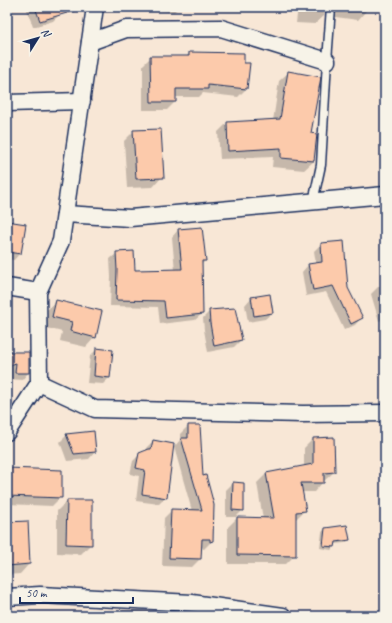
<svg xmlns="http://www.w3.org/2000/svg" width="392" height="623" font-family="Caveat,sans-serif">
	<rect width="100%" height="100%" fill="#f8e7d6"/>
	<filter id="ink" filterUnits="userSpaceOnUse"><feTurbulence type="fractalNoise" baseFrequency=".025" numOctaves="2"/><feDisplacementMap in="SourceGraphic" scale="8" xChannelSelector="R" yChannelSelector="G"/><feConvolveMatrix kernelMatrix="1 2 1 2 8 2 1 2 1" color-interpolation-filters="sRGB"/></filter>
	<g filter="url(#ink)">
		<g fill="#0003">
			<path d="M26,7H58L60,14L53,21L33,27Z"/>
			<path d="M146,7H179L174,12L146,9Z"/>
			<path d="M298,7H367L366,11L358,20L328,16V13L325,10L324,16L315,24L296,23Z"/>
			<path d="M189,53L246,89L238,97L203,93L199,97H175V102L167,110H143V65L151,57H186Z"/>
			<path d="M289,72L314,161L304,170L272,167L273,157L220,159L218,132L227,123L273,121L279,81Z"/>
			<path d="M134,131L162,177L153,187L127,188L124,141Z"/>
			<path d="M7,222L20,253L14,260L7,259Z"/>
			<path d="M178,230L205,261L201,265L202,314L195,320L160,324L158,307L110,306L111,277L110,259L117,253L134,271H175L172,237Z"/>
			<path d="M321,244L347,288L361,318L355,325L344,330L326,292L306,296L302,272L308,265L316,264L314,251Z"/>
			<path d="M385,285V319L379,321L371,294L378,287Z"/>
			<path d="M251,298L272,313L265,319L248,322L245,305Z"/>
			<path d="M56,301L95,337L86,347L60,341L62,332L43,327L46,311Z"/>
			<path d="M210,311L241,340L234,347L208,352L204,330L203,318Z"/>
			<path d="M7,344L10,353H28V373L22,380L9,379L10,369L7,370Z"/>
			<path d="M97,349L109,378L103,384L87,383L90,356Z"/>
			<path d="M188,426L202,477L212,541L204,549H203L201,544L200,559L192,567L162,566L164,518L172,510L192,511L174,447L180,440V434Z"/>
			<path d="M94,433L95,452L89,459L67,461L60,442L67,435Z"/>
			<path d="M313,439L334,472L324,481H323V482L314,492H301L305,510L295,520V555L286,564H228V527L237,518L263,519L257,483L266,474L304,467V448Z"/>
			<path d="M153,441L166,497L159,504L136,501L139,476L130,474L133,461L140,454L146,451V448Z"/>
			<path d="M7,469L61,497L52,506L7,504Z"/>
			<path d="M233,483L243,484V510L236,517H226V490Z"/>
			<path d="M67,501L91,544L81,554L57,553V511Z"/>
			<path d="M7,523L29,564L20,574L7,575Z"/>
			<path d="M325,529L349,540L345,543L335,544L334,547L331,550L320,548L322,532Z"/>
			<path d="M123,610L150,611L149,616H117Z"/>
		</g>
		<g fill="#fccaab" stroke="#1b2f5e">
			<path d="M35,7H76L77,10L40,21Z"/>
			<path d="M189,52L244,53V63H250L247,89L208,85V89H176V102H151L150,56H189Z"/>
			<path d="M288,71L321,77L311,133L317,134L314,161L281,158V148L228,151L227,122L280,119Z"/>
			<path d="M161,129L164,178L136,179L133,130Z"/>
			<path d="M7,221L26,224L21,254L7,252Z"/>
			<path d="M202,227L206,261H202L203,314L166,318L164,301L116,300L117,270L116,252L134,251L135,270L182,269L178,229Z"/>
			<path d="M344,241L348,288L363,318L351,324L333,286L313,290L308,264L322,262L321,243Z"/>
			<path d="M270,294L273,313L254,316L251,297Z"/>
			<path d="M56,300L102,311L96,338L70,331L72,322L52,317Z"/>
			<path d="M235,308L242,340L214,346L210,323L209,310Z"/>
			<path d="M96,348L113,350L110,378L94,376Z"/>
			<path d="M7,352H29V373H15L16,363L7,366Z"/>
			<path d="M188,425H200L203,476L206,475L214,505L213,541L210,542V539H202L201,559L169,558L171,509L202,510L181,438H188Z"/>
			<path d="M94,431L96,452L74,454L66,434Z"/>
			<path d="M334,437L335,472L324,473V483H301L306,511L296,512V556L237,555V517L274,518L266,473L313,464V438Z"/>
			<path d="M153,440L174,444L167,498L142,494L145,470L136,468L139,453L149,449H151Z"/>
			<path d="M7,468L62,470V498L7,496Z"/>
			<path d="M233,482L244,483V511L232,510Z"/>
			<path d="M67,500H92V545L66,544Z"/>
			<path d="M28,521L30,564L7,566V522Z"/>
			<path d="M347,525L350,540L336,542L335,547L323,546L325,528Z"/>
		</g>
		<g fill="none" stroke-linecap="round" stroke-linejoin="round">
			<defs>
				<path id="lane" d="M313,202L321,165L327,61L331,7"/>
				<g id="street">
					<path d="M90,42L126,29L221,28L327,61"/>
					<path d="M7,103L82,101"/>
					<path d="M65,214L130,218L385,195"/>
					<path d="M7,287L38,292"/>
					<path d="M39,383L95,409L303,414L385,413"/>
					<path d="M7,432L39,383L38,292L61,241L95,7"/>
					<path d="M7,597L40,595L192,603L283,616"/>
				</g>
			</defs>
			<use href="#lane" stroke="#1b2f5e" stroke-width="11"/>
			<use href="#street" stroke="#1b2f5e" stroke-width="19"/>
			<use href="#lane" stroke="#f7f3e8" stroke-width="8"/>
			<use href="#street" stroke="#f7f3e8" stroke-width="16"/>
		</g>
	</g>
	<rect width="392" height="623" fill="none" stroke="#f7f3e8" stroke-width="24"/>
	<rect x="12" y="12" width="368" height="599" fill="none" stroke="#1b2f5e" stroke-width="1.5" filter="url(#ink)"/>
	<g transform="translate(38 38) rotate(53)" stroke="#f7f3e8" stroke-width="3" paint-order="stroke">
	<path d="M0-3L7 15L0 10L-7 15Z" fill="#1b2f5e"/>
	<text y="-6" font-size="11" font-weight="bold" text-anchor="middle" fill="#1b2f5e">N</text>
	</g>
	<path d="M20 597v6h113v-6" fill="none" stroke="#1b2f5e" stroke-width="2"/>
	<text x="26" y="597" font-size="12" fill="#1b2f5e" stroke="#f7f3e8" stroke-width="3" paint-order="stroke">50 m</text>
</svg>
